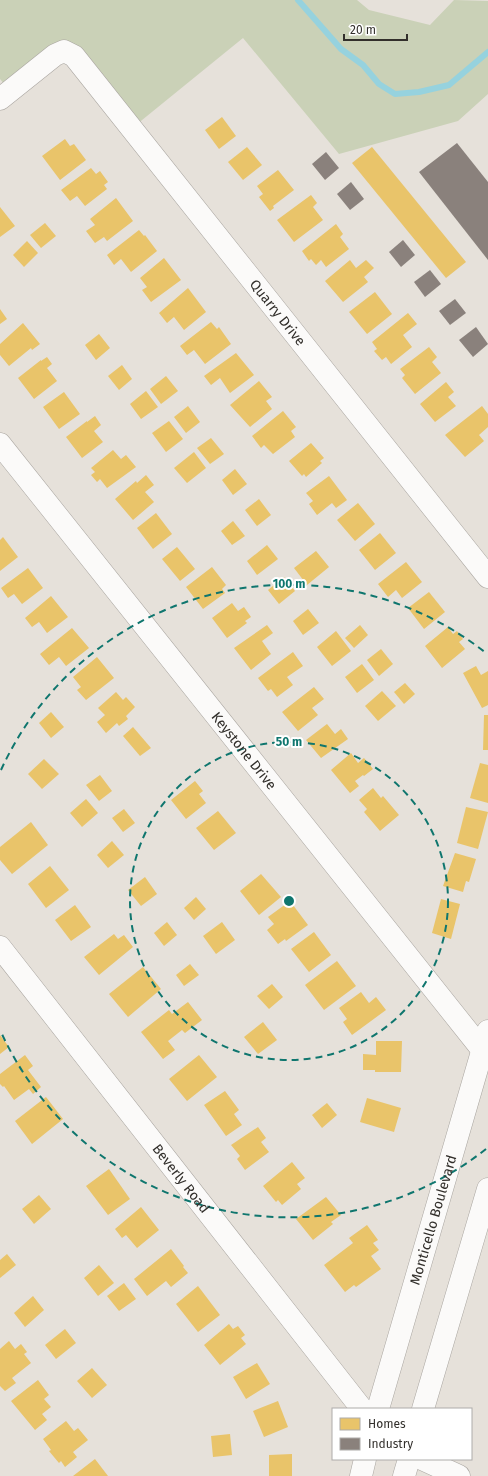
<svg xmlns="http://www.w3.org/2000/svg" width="488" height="1476" font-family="'Fira Sans',sans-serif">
	<rect width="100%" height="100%" fill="#e6e1da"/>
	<path fill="#cad1b7" d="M0,0H357L369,10L430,25L454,0L488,1V94L458,121L339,154L243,38L131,129L74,56L10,91L0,79Z"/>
	<g fill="#e9c46a">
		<path d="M222,117L236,136L219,149L205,130Z"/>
		<path d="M65,139L70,146L74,144L86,160L60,180L42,156Z"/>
		<path d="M247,147L262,165L243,180L228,162Z"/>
		<path d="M372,147L466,262L446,278L352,163Z"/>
		<path d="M91,168L96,174L100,171L108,182L104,185L107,189L85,206L77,196L70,201L61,190Z"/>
		<path d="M278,170L294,190L273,206L274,208L270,211L259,197L263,194L257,186Z"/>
		<path d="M311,195L317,203L313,207L323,220L294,242L277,220Z"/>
		<path d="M116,198L133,221L107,241L104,237L95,243L86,231L95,225L90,219Z"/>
		<path d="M0,207L15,226L0,237Z"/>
		<path d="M45,223L56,236L41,248L30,235Z"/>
		<path d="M336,224L343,234L340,237L349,249L326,267L321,260L316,265L311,259L309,261L302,251Z"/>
		<path d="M139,230L144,236L145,235L157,251L131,272L121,259L114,265L107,255Z"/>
		<path d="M27,241L38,253L24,267L13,255Z"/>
		<path d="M164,258L181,280L151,302L142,290L147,287L140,278Z"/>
		<path d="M350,260L356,268L366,260L374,268L364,277L368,282L343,302L325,281Z"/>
		<path d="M188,288L206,312L184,330L174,317L167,323L159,313Z"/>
		<path d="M375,292L392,314L367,334L349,312Z"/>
		<path d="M0,309L7,319L0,324Z"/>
		<path d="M408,313L417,324L403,335L412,347L391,364L386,357L382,360L374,351L377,349L372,342Z"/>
		<path d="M211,322L217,329L219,327L231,344L205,364L194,350L187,355L180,346Z"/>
		<path d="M23,323L40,344L32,350L31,348L9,366L0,355V344Z"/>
		<path d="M99,334L110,348L96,360L85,345Z"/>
		<path d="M429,347L437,357L432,362L441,373L415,394L402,378L405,375L400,369Z"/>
		<path d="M236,353L254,375L230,393L220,378L211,385L204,376Z"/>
		<path d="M47,357L52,364L47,368L57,381L34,399L18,378L41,360V361Z"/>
		<path d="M122,365L132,379L119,390L108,376Z"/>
		<path d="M166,376L178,391L161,404L150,389Z"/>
		<path d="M259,381L272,397L266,401L272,409L250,427L230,405Z"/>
		<path d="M446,382L454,392L448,397L456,406L435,422L420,404Z"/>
		<path d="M146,391L158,407L141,419L130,404Z"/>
		<path d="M64,392L80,414L59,429L43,407Z"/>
		<path d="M188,406L200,422L186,433L174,417Z"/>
		<path d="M482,406L488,414V427L479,435L484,441L465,457L445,435Z"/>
		<path d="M283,411L296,427L291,431L295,437L273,454L264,445L261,448L252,436Z"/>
		<path d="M95,416L101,425L94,431L103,442L82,458L66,437L87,421V422Z"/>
		<path d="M169,421L183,439L166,452L152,433Z"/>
		<path d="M211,438L224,454L210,464L197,448Z"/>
		<path d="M311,443L324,458L320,461L322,463L306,477L304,474L302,476L289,461Z"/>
		<path d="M113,450L121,459L126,455L136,467L107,488L100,479L97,482L91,475L95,472L91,468Z"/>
		<path d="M194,452L206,468L187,483L174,468Z"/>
		<path d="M235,469L247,484L233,495L222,480Z"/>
		<path d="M146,475L154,485L145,492L154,502L133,520L115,499L136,481L137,483Z"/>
		<path d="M329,476L347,500L336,508L332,503L317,515L309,504L313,501L306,493Z"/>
		<path d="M259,499L271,515L257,526L245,510Z"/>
		<path d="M358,503L375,524L355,541L337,520Z"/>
		<path d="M156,513L172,534L153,549L137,528Z"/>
		<path d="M233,521L245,536L232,545L221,531Z"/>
		<path d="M380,533L396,553L375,570L359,550Z"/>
		<path d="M3,537L18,557L0,571V540Z"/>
		<path d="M267,545L278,559L257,575L247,561Z"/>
		<path d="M177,547L195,569L180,581L162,559Z"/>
		<path d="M316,551L329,567L307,585L294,568Z"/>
		<path d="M406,562L422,582L402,598L396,590L388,597L378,584Z"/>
		<path d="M212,567L226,585L222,589L225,593L203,609L186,587Z"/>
		<path d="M28,568L43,588L22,604L14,594L8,598L1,588Z"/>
		<path d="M284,577L295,591L279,604L268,590Z"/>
		<path d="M429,592L445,612L424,629L408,608Z"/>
		<path d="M51,596L68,617L47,633L39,622L32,627L25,618Z"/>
		<path d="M232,603L238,611L244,607L251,617L245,621L247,623L227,638L212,618Z"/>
		<path d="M308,609L319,623L303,635L293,621Z"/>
		<path d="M267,625L273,633L262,641L271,654L251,670L234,648Z"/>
		<path d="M360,625L368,635L354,648L345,638Z"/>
		<path d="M448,627L453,634L457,631L463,639L459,642L465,649L442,668L425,646Z"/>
		<path d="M72,628L89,648L66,666L59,657L49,665L40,654Z"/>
		<path d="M336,631L351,651L332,666L317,647Z"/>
		<path d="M381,649L393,664L379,676L367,660Z"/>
		<path d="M293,652L303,666L287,677L293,685L277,697L271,689L268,691L258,678Z"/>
		<path d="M97,657L114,678L86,700L77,690L81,687L73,677Z"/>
		<path d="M362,664L374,680L357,693L345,677Z"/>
		<path d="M476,666L481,675L488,671V705L482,708L463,673Z"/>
		<path d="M405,683L415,694L404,704L394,692Z"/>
		<path d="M314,687L324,699L312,708L318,715L298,731L282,712Z"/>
		<path d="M382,691L396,706L378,721L365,706Z"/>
		<path d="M116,692L123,700L126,697L135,707L126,716L128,719L119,726L117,723L106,733L97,722L105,715L98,708Z"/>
		<path d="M51,712L64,727L51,738L39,723Z"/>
		<path d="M484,715H488V750H483Z"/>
		<path d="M327,724L335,734L341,729L348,739L321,758L306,740Z"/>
		<path d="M133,727L151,748L140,756L123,736Z"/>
		<path d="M351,753L358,763L364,758L373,769L364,776L363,775L355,781L359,786L350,793L331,770Z"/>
		<path d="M44,759L59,774L42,789L28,774Z"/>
		<path d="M480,763L488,765V803L470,798Z"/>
		<path d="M100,775L112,791L99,801L86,785Z"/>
		<path d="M195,781L203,791L199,794L206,803L186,819L171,800Z"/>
		<path d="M373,788L381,798L383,796L399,815L380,831L364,812L367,809L359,800Z"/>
		<path d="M86,799L98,813L82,827L70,813Z"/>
		<path d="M466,807L488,812L478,849L457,843Z"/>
		<path d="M124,809L135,823L123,832L112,818Z"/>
		<path d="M218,811L236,833L214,850L196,828Z"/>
		<path d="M31,822L48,845L12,874L0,860V847Z"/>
		<path d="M112,841L124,855L108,868L97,855Z"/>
		<path d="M455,853L476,859L469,882L466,881L463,892L443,886Z"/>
		<path d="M50,866L69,890L46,908L28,884Z"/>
		<path d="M261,874L281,897L259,915L240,891Z"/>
		<path d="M145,877L157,894L141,906L128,890Z"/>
		<path d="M196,897L206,909L194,920L184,908Z"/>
		<path d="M441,899L460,904L451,939L432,933Z"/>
		<path d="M290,901L308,925L286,941L285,939L278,944L267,930L274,924L268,917Z"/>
		<path d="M75,905L91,927L71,941L55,920Z"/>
		<path d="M167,922L177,935L164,946L154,933Z"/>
		<path d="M222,922L235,940L216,954L203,936Z"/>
		<path d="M314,932L331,955L309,972L291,949Z"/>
		<path d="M114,934L118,939L124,935L133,947L99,975L84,957Z"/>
		<path d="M337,961L356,986L324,1010L305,985Z"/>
		<path d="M190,964L199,975L184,986L176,975Z"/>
		<path d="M143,967L161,989L128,1017L109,994Z"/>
		<path d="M272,984L283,997L269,1009L257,996Z"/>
		<path d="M361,992L369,1003L376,997L386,1010L352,1035L343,1022L347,1019L339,1008Z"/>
		<path d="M188,1002L202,1020L185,1033L182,1030L168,1041L175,1050L163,1059L141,1032L169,1010L172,1014Z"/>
		<path d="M263,1022L277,1040L258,1054L244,1037Z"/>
		<path d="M0,1035L9,1047L0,1054Z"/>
		<path d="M376,1041H402L401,1072H375V1070H363V1054L376,1055Z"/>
		<path d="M25,1055L33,1066L28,1070L41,1087L33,1094L29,1089L14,1100L4,1086L3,1087L0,1084V1074Z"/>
		<path d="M199,1055L217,1077L187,1101L169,1079Z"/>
		<path d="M225,1091L239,1110L234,1114L242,1125L226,1136L204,1105Z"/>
		<path d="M46,1097L63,1119L32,1144L15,1121Z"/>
		<path d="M367,1098L401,1108L394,1132L360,1122Z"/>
		<path d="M327,1103L337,1115L322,1128L312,1115Z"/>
		<path d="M258,1127L266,1138L261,1142L269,1152L245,1170L237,1159L240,1156L231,1145Z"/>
		<path d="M292,1162L305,1178L297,1184L301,1189L282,1205L278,1200L276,1202L263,1186Z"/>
		<path d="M109,1169L130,1199L108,1215L86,1186Z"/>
		<path d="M39,1195L51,1209L34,1224L22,1209Z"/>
		<path d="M326,1197L341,1215L331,1222L333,1224L313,1240L296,1219Z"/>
		<path d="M141,1207L159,1230L137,1248L126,1235L122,1238L115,1229Z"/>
		<path d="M367,1225L378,1240L373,1243L379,1250L371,1256L381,1269L356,1287L354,1285L345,1292L324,1265L353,1243L349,1238Z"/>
		<path d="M171,1249L184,1266L183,1267L188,1273L171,1287L166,1281L147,1296L134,1279Z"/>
		<path d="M7,1254L16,1265L0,1278V1260Z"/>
		<path d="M99,1265L114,1283L98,1296L84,1278Z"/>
		<path d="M124,1283L136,1299L119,1311L107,1296Z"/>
		<path d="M198,1286L220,1315L198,1332L176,1304Z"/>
		<path d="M33,1296L44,1310L25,1327L14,1313Z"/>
		<path d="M229,1324L233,1329L238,1326L245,1335L241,1338L246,1344L220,1365L204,1345Z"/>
		<path d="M65,1329L76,1343L56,1359L45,1345Z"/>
		<path d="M9,1341L15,1349L21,1344L27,1352L24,1354L31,1363L12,1378L16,1383L5,1391L0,1386V1349Z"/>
		<path d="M257,1363L270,1384L246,1399L233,1377Z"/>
		<path d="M92,1368L107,1385L92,1398L77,1381Z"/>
		<path d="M38,1380L49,1395L44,1399L51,1407L42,1414L47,1420L35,1430L11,1401Z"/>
		<path d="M278,1401L288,1427L264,1437L253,1411Z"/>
		<path d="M66,1421L74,1431L78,1428L88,1440L73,1452L77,1457L65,1467L61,1461L59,1463L49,1451L51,1450L43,1439Z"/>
		<path d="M230,1434L232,1455L213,1457L211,1436Z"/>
		<path d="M292,1454V1476H269V1455Z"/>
		<path d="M95,1459L108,1476H73Z"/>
	</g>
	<g fill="#8a817c">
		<path d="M457,143L488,182V260L419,172Z"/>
		<path d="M326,152L339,168L325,180L312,164Z"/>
		<path d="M351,182L364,199L350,210L337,194Z"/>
		<path d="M403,240L415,255L401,267L389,252Z"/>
		<path d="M430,270L441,284L425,297L414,282Z"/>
		<path d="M455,299L466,313L450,325L439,311Z"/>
		<path d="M476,327L488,344L473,357L459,340Z"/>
	</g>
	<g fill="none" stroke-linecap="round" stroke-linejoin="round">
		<path stroke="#96d2de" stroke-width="6" d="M298,0L341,49L363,65L379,84L395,94L419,92L449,85L488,52"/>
		<defs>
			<g id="minor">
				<path id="s1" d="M0,99L55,55L64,51L74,56L488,577"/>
				<path id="s2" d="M0,444L488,1057"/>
				<path id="s3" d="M0,947L362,1409"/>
				<path d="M422,1459L459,1476"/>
			</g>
			<g id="major">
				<path id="s4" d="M378,1409L488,1031"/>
				<path d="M423,1409L488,1189"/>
				<path d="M361,1476L365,1459"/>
				<path d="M404,1476L409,1459"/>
			</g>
		</defs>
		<use href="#minor" stroke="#aaa6a1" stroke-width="23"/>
		<use href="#major" stroke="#aaa6a1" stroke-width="23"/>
		<use href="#minor" stroke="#fbfaf9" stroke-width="22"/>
		<use href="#major" stroke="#fbfaf9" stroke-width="22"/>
	</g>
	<g fill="none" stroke="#0f766e" stroke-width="2" stroke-dasharray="7 5">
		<circle cx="289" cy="901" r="159"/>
		<path d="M486 1149A317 317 0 0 1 1 1032M1 770A317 317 0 0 1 486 653"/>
	</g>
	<g text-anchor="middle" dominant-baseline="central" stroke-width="4" stroke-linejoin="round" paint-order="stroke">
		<g font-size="14" fill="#322f2b" stroke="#fff">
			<text stroke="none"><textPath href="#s1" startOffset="419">Quarry Drive</textPath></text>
			<text stroke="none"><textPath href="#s2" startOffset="392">Keystone Drive</textPath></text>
			<text stroke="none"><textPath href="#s3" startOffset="294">Beverly Road</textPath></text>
			<text stroke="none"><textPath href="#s4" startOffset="197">Monticello Boulevard</textPath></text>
		</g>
	</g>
	<circle cx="289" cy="901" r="6" fill="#0f766e" stroke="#fff" stroke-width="2"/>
	<g font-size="12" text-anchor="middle" font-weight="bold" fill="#0f766e" stroke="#fff" stroke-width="4" stroke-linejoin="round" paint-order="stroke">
		<text x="289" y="588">100 m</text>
		<text x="289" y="746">50 m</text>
	</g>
	<rect x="332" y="1408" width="140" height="52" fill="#ffffff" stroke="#adacaa"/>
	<rect x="340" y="1418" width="20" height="12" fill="#e9c46a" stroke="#adacaa"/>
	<text x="368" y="1428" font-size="12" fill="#322f2b">Homes</text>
	<rect x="340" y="1438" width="20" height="12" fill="#8a817c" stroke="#adacaa"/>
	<text x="368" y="1448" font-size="12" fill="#322f2b">Industry</text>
	<path d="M344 34v6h63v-6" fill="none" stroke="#322f2b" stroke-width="2"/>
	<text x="350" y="34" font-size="12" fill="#322f2b" stroke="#ffffff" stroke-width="3" paint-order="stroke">20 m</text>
</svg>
